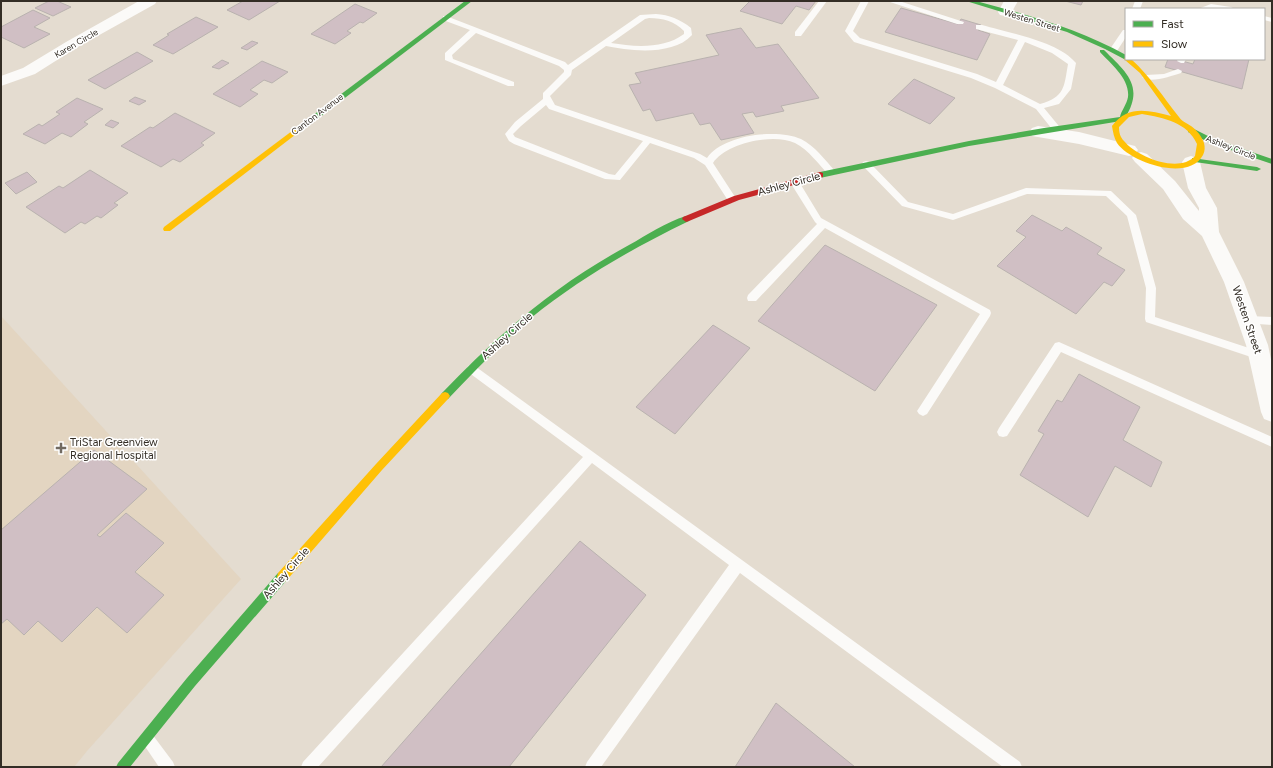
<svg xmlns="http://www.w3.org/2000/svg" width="1273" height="768" font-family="Figtree,sans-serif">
	<rect width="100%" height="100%" fill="#e4dcd0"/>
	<path fill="#e3d5c1" d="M1,316L241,579L87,751L74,767H1Z"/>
	<g fill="#d0bfc4" stroke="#b9b2af">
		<path d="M49,1H57L71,7L53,16L35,8Z"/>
		<path d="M243,1H280L249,20L227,10Z"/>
		<path d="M750,1H816L809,10L796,6L782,24L740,11Z"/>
		<path d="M1065,1H1083L1081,5Z"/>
		<path d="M355,4L377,13L363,23L360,22L347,31L351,33L335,44L311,34Z"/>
		<path d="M901,8L958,24L961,19L981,25L978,30L990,34L977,60L885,32Z"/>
		<path d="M33,10L50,18L34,27L50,34L24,48L1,37V27Z"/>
		<path d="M196,17L218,27L173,54L153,45L169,35L167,34Z"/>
		<path d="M741,28L756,48L778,44L819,98L781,106L784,111L756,117L753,112L742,114L754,133L721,140L710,123L700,125L693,113L656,121L650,109L643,111L629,85L641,83L635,73L719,55L706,35Z"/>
		<path d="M252,41L258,43L247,50L241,48Z"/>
		<path d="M137,52L153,61L105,89L88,80Z"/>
		<path d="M1168,59H1175L1193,64L1195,59H1249L1242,89L1165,67Z"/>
		<path d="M222,60L229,63L219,69L212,67Z"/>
		<path d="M262,61L288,72L272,83L264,80L250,90L258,94L240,107L213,94Z"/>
		<path d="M914,79L955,98L930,124L888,104Z"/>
		<path d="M135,97L146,101L139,105L129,101Z"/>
		<path d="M77,98L103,109L84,122L88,124L71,137L62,133L45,144L23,134L39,124L42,126L60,114L56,112Z"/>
		<path d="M175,113L215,133L201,143L204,145L180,162L173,159L161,167L121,146L150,127L153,128Z"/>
		<path d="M111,120L119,123L113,128L105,125Z"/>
		<path d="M90,170L128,193L114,203L118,205L101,218L97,216L85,224L81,222L65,233L26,207L59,186L63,188Z"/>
		<path d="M27,172L37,182L16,194L5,183Z"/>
		<path d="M1032,215L1062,231L1066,227L1102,248L1097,254L1125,270L1112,286L1104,282L1076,314L997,266L1026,237L1016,231Z"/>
		<path d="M825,245L937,305L875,391L758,321Z"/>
		<path d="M713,325L750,348L675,434L636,407Z"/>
		<path d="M1079,374L1140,407L1123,440L1162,462L1151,487L1115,466L1088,517L1020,475L1044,434L1038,431L1057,400L1062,402Z"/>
		<path d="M94,450L147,489L97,535L100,537L126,513L164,543L135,572L164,595L127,633L97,607L62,642L38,621L24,635L7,619L1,624V530Z"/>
		<path d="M580,541L646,595L509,767H381Z"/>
		<path d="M776,703L855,767H735Z"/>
	</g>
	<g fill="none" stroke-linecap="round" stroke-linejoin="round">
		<g fill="#fbfaf8" fill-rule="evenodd">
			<path d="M819,1H827L801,36H795V32Z"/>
			<path d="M861,1H869L853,31L860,38L977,74L996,82L1018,40L976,29V25H982C1009,33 1058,41 1076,63L1071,89L1059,104L1044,108L1058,125L1059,127L1058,129H1052L1036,109L995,88L971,78L854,42L845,31ZM1025,42L1052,53L1068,64C1064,87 1065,97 1040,104L1003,85Z"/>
			<path d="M887,1H899L964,22L963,24H957Z"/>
			<path d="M1135,1H1143L1140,9H1132Z"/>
			<path d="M1211,4L1231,7L1235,9H1198Z"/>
			<path d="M656,14C669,15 680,19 691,28L692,35C673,56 630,51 606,46L572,70L571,75L550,96L555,105L700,154L707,158C722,135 777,128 801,139C815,146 825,160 835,171L836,173L835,175H829C819,165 809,150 795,143C773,133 726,143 713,163L737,200L732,203L729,202L705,165L694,158L650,143L620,180L605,179L514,144L509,141L505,134L515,122L543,99V93L564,72V70L559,66L476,33L452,55L453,59L514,82V86H508L445,60V53L470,30L443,20V16H446L565,62L568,65L640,15ZM649,18C663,18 674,21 684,31V34C664,49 635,47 611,43L645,19ZM546,105L549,109L643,141L615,175L609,174L515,137L513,134L521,126Z"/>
			<path d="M1264,16L1272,18V22L1264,20Z"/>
			<path d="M1123,30H1126V37L1117,51H1111L1110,49Z"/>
			<path d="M1178,59H1186L1184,63H1181L1177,61Z"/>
			<path d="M1178,69L1182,71L1181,73C1171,76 1150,84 1142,77L1146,75L1164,74Z"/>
			<path d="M866,161L869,162L908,202L953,214L1026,188L1111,191L1136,215L1156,288L1155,317L1264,353L1265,356L1264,359L1260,360L1146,322L1145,319L1146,288L1127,216L1106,196L1027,194L953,220L902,206L863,166L862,164L863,162Z"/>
			<path d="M795,179L798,180L821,218L990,310L991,313L990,316L927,414L923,416L919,414L917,411L919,408L980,314L825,228L756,301H748L747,298L748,295L817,224L815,222L790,182Z"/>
			<path d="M1248,316L1272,317V325L1244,323L1243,320L1244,317Z"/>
			<path d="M1059,342L1272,437V447L1061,352L1007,436L1003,437L999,436L997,432L999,428L1055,343Z"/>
			<path d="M472,364L1020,762L1022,767H1003L740,573L601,767H585L587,762L729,565L592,463L318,767H301L303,762L583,457L468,372L467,369L468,366Z"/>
			<path d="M147,732L152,734L173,762L175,767H159L140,739L142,734Z"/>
		</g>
		<g fill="#fbfaf8" fill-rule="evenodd">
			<path d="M139,1H157L155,4L76,48L35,74L1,86V76L23,68L66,42Z"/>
			<path d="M1004,1H1018L1010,15L1005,16L1000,15L998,12Z"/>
			<path d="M1038,126L1079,132L1135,146L1138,150L1135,154L1141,152L1147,154L1175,181L1199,211V208L1188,188L1182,162L1185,158L1191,156L1197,158L1200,162L1206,188L1217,208L1219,232L1244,282L1268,345L1272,364V422L1264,419L1261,412L1246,345L1224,282L1202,236L1183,219L1163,189L1135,162L1132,158L1135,154L1129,156L1079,144L1032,136L1029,132L1032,128Z"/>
		</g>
		<g fill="#4caf50" fill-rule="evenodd">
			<path d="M465,1H472L316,120H312V116Z"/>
			<path d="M966,1H976C1028,15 1079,29 1126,55V59H1128H1124L1105,49L1067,32Z"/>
			<path d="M1100,50H1104C1126,72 1145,86 1125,118H1122L1121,121L969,146L820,178L816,175L820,172L969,141L1044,128L1120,117C1121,111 1127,104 1128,97C1130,79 1111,64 1100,52Z"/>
			<path d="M1188,128H1192L1214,139L1272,159V164L1210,143L1188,132Z"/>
			<path d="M1192,158L1257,167L1261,169L1257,171L1195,162H1192Z"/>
			<path d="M686,216L690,219L689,221C633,248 579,279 531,318C501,343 475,371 448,399L445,400L442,399L440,396L442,393C501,332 554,286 629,245C647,235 666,222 686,216Z"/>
			<path d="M282,572L286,573L287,577L286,581L195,686L130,767H116L118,763L187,678L278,573Z"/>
		</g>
		<g fill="#ffc107" fill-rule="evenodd">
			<path d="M1126,57V59H1131C1150,76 1163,97 1179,117C1181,120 1183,121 1186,123C1194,127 1201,134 1204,143C1205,147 1205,151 1203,155C1189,182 1131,163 1117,143C1114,138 1113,132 1112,126C1128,105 1147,110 1171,116L1140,73L1125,60L1124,59ZM1142,114C1164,118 1187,122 1197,144L1195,156C1179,174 1137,157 1124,141C1120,137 1119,132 1119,127L1129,117Z"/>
			<path d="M312,116H314L317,118L170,231H164L163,229L164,227Z"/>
			<path d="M445,392L448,393L450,396L448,399L382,470L286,581L282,582L278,581L277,577L278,573L376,464L442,393Z"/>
		</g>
		<path fill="#c62828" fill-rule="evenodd" d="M820,172L823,173V177L739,200L689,221L686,222L682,219L683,217L734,196Z"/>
	</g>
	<path fill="#716a61" stroke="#fff" stroke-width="1.5" d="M59 442h4v4h4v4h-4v4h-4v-4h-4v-4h4z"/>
	<g text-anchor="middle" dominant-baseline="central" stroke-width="3" stroke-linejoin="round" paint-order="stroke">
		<g font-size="9" fill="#332d25" stroke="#fff">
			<text transform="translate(1032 20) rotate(17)">Westen Street</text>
			<text transform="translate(76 43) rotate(-30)">Karen Circle</text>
			<text transform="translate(317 114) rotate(-37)">Canton Avenue</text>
			<text transform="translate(1231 147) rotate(21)">Ashley Circle</text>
		</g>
		<g font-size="11" fill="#332d25" stroke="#fff">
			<text transform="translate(789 184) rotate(-15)">Ashley Circle</text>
			<text transform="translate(1247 320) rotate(71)">Westen Street</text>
			<text transform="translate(507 336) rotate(-42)">Ashley Circle</text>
			<text transform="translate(286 573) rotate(-49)">Ashley Circle</text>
		</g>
		<g font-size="11" fill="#332d25" stroke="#fff" text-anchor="start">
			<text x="70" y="442">TriStar Greenview<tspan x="70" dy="13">Regional Hospital</tspan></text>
		</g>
	</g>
	<rect width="1273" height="768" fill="none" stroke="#332d25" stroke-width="4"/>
	<rect x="1125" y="8" width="140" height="52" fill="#ffffff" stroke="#adaba8"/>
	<rect x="1133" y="21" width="20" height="6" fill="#4caf50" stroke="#adaba8"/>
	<text x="1161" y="28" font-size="12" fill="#332d25">Fast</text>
	<rect x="1133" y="41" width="20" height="6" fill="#ffc107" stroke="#adaba8"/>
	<text x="1161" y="48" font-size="12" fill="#332d25">Slow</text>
</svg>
